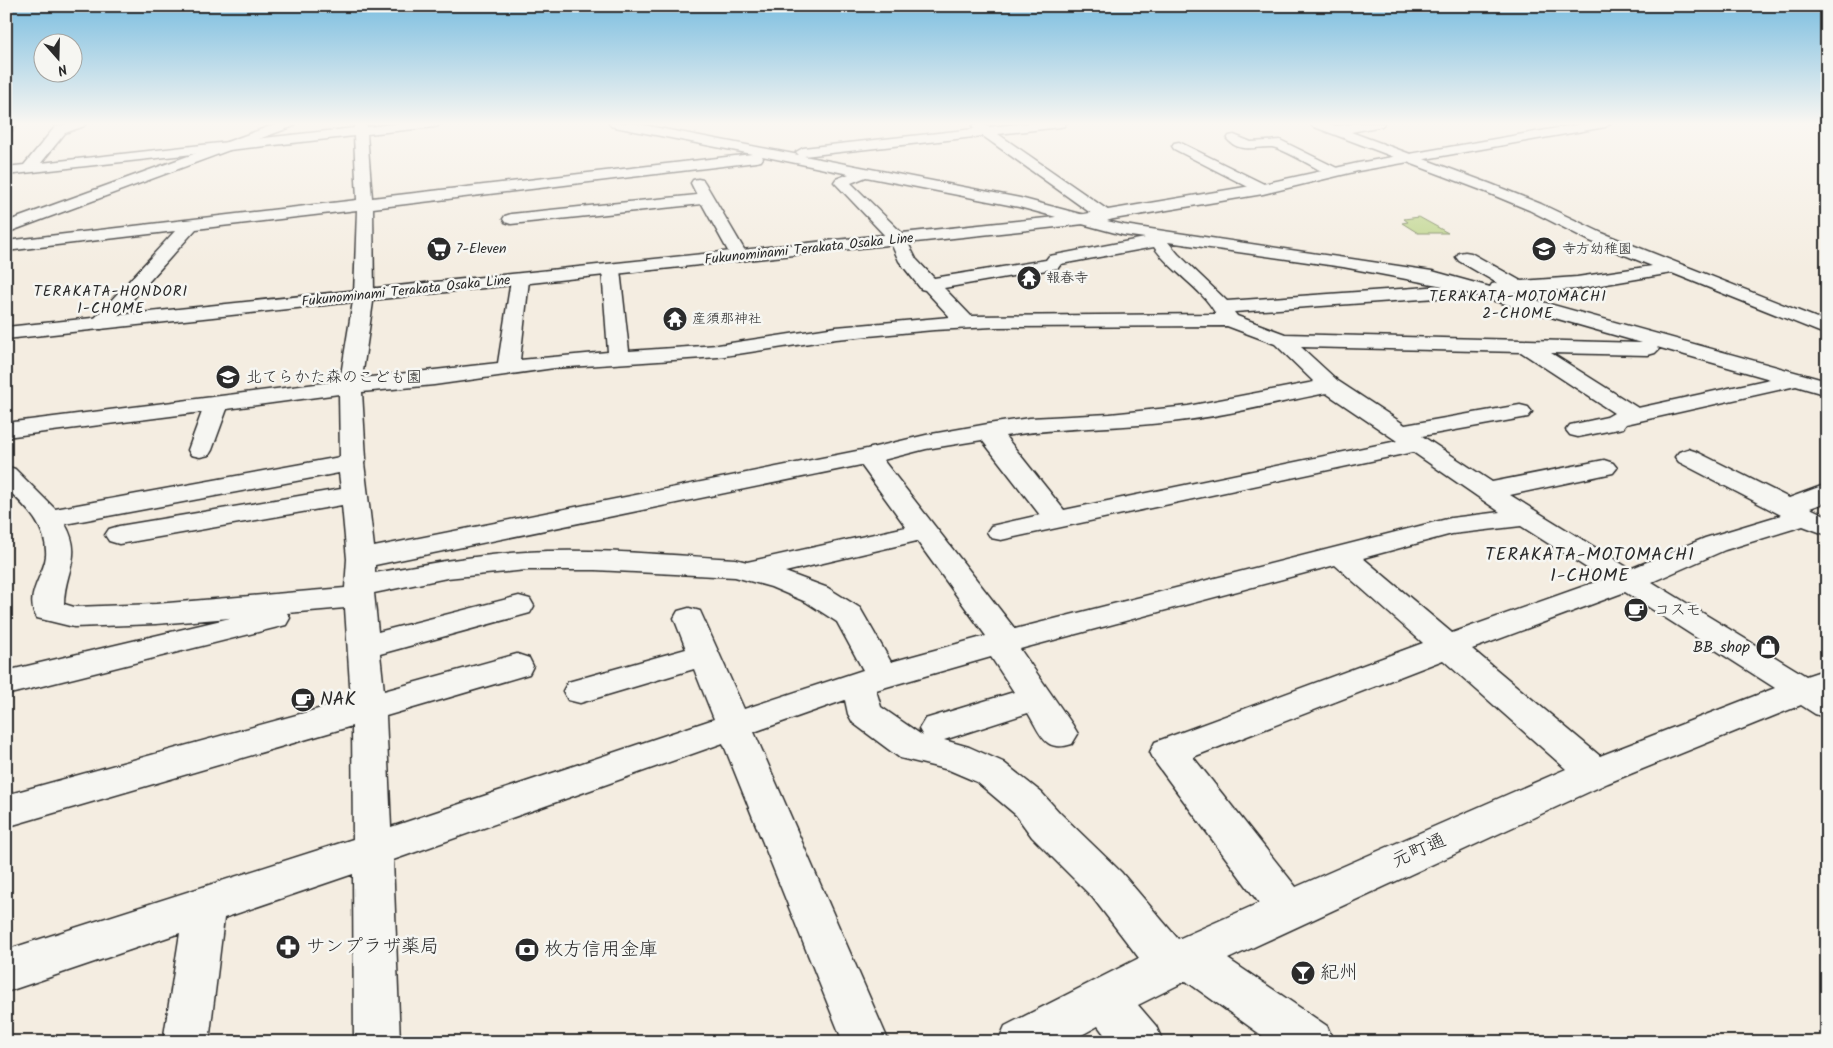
<svg xmlns="http://www.w3.org/2000/svg" width="1833" height="1048" font-family="Kalam,'Klee One',sans-serif">
	<rect width="100%" height="100%" fill="#f4ede1"/>
	<filter id="ink" filterUnits="userSpaceOnUse"><feTurbulence type="fractalNoise" baseFrequency=".02" numOctaves="2"/><feDisplacementMap in="SourceGraphic" scale="10" xChannelSelector="R" yChannelSelector="G"/><feConvolveMatrix kernelMatrix="1 2 1 2 8 2 1 2 1" color-interpolation-filters="sRGB"/></filter>
	<g filter="url(#ink)">
		<path fill="#bdd48a" stroke="#74805a" d="M1419,217L1448,233H1418L1402,223L1408,222L1404,219Z"/>
		<g fill="none" stroke-linecap="round" stroke-linejoin="round">
			<defs>
				<g id="minor">
					<path d="M6,123H18L11,132L6,133Z"/>
					<path d="M69,123H86L84,126L65,133L41,163L354,128V123H366L367,127L403,123H440L438,126L434,127L367,134L372,198L752,154L615,127L611,126L609,123H633L799,155L796,152L803,148L974,129L972,126L976,123H983L988,127L1029,123H1066L1064,126L1060,127L998,134L1112,213L1114,216L1112,219L1107,221L1124,225L1432,271L1490,287L1492,284L1497,283L1459,261L1456,257L1459,253L1465,252L1471,253L1521,281L1577,277L1652,266L1590,241L1529,210L1481,190L1312,126L1310,123H1327L1336,126L1358,123H1384L1382,126L1351,132L1491,184L1541,204L1602,233L1827,322V335L1672,273L1577,289L1510,293L1827,381V395L1796,386L1626,424L1623,428L1578,437L1570,435L1566,430L1570,425L1607,417L1614,413L1521,352L1301,347L1338,381L1405,425L1520,405L1528,407L1532,412L1528,417L1422,436L1492,482L1604,460L1613,463L1617,468L1613,473L1510,495L1630,569L1705,538L1781,515L1679,462L1675,457L1679,452L1688,449L1697,452L1789,498L1827,484V502L1810,508L1827,516V535L1803,526L1725,550L1652,582L1806,676L1827,669V718L1815,714L1801,705L1608,783L1228,959L1327,1026L1334,1042H1271L1186,981L1138,1005L1156,1026L1163,1042H1110L1098,1026L1069,1042H998L1005,1026L1139,958L1093,898L1032,837L1016,815L977,782L949,770L900,758L853,723L848,714L845,700L754,732L889,1042H843L723,743L393,860L400,1042H354L353,874L224,918L209,1042H163L180,933L6,992V950L353,839L352,726L6,827V795L351,700L345,608L287,613L290,618L286,625L6,695V671L230,618L156,624L74,627L37,618C23,596 44,576 46,556C48,527 25,506 6,488V466L15,469L55,509L340,457L339,394L227,409L212,450L209,455L200,457L191,455L188,450L202,412L6,437V423L340,381L354,295L357,210L196,229L108,327L101,329L94,327L91,323L94,319L175,231L6,251V241L357,200L354,136L6,175V167L24,165L55,127ZM983,136L1099,219L1020,198L804,156ZM762,156L849,174L836,179L834,182L890,241L899,261L921,289L925,290L950,317L836,327L718,345L629,351L620,270L617,266L611,265L605,266L602,270L608,352L520,360L529,280L527,276L520,274L513,276L511,280L498,363L362,378L374,295L373,208L756,162L761,161L763,158ZM866,177L1019,207L1123,235L1145,238L1055,255L1049,256L1046,260L934,278L916,259L904,235L851,183ZM1168,242L1343,267L1443,286L1227,301L1178,254ZM1154,247C1171,272 1201,287 1216,314L971,316L944,288L1052,269L1058,268L1061,264ZM1460,291L1642,343L1285,334L1237,316L1234,312L1451,297L1458,295ZM1227,326L1275,344L1314,382L1188,406L1110,414L1030,418L988,424L926,435L867,449L374,547L364,463L366,459L362,392L434,385L554,368L718,357L836,339L934,330L993,327ZM1657,347L1770,379L1638,408L1551,353L1648,355L1655,353L1659,349ZM1326,393L1397,441L1064,510L1005,436C1065,426 1127,429 1187,420C1234,414 1280,402 1326,393ZM982,440L1040,515L991,526L987,532L991,538L1001,540L1413,452L1500,512L1451,518L1015,629L883,460L926,449ZM861,465L906,527L747,562L735,559C666,555 595,548 526,552C475,555 425,564 375,573V565ZM339,473L341,489L119,526L109,529L105,535L109,541L119,544L342,505L347,559L345,588L156,604L74,607L64,604C64,571 84,557 65,524ZM1521,526L1604,579L1452,633L1363,558L1452,534ZM917,541L986,636L891,662L860,608L828,588L785,572ZM1335,565L1423,643L1155,742L1150,752L1155,762L1259,903L1178,939L1121,872L1060,813L1042,793L1003,762L969,747L944,740L1028,713C1041,734 1044,753 1072,744L1078,734L1072,724L1020,649ZM526,570H595L735,577L771,587L806,602L837,622L863,670L744,709L700,611L689,608L678,611L674,618L686,649L568,682L563,691L568,700L580,703L694,669L714,719L391,827L386,716L529,674L533,666L529,658L517,654L384,691L380,654L530,613L534,606L530,599L519,596L378,632L374,593L447,578ZM1625,592L1775,688L1600,756L1472,649ZM991,657L1014,692L925,719L919,729L923,736L881,707L876,690ZM1443,660L1566,769L1296,887L1193,757Z"/>
					<path d="M1234,135L1251,142L1280,140L1339,169L1341,172L1339,175H1329C1317,169 1282,148 1272,147C1256,146 1240,154 1227,139L1229,136Z"/>
					<path d="M1179,142L1268,186L1271,189L1268,192H1258L1174,149L1172,146L1174,143Z"/>
					<path d="M698,179L703,180L705,183L748,256L745,260L739,261L733,260L702,204L511,224L505,222L503,219L505,216L511,214L697,195L691,183L693,180Z"/>
				</g>
				<path id="major" d="M1586,123H1611L1605,127L1358,171L1263,194L1084,224L6,339V327L1084,214L1263,184L1358,163Z"/>
				<path id="highway" d="M279,123H296L294,126L6,233V222Z"/>
			</defs>
			<use href="#minor" stroke="#2b2b2b" stroke-width="3"/>
			<use href="#major" stroke="#2b2b2b" stroke-width="3"/>
			<use href="#highway" stroke="#2b2b2b" stroke-width="3"/>
			<use href="#minor" fill="#f6f6f2" fill-rule="evenodd"/>
			<use href="#major" fill="#f6f6f2" fill-rule="evenodd"/>
			<use href="#highway" fill="#f6f6f2" fill-rule="evenodd"/>
		</g>
	</g>
	<linearGradient id="sky" x2="0" y2="1"><stop stop-color="#7cbee0"/><stop offset="0.46" stop-color="#faf7f2"/><stop offset="1" stop-color="#faf7f2" stop-opacity="0"/></linearGradient>
	<rect width="1833" height="269" fill="url(#sky)"/>
	<defs>
		<symbol id="supermarket-disc" viewBox="-11 -11 22 22"><circle r="9.5" fill="#2b2b2b" stroke="#f6f6f2"/><path d="M-6-5.5h2.5l.6 2H6L4.5 2H-2.5L-4.4-4H-6ZM-1.5 3.2a1.3 1.3 0 1 0 .1 0ZM3 3.2a1.3 1.3 0 1 0 .1 0Z" fill="#fff"/></symbol>
		<symbol id="school-disc" viewBox="-11 -11 22 22"><circle r="9.5" fill="#2b2b2b" stroke="#f6f6f2"/><path d="M0-5L7-2L0 1L-7-2ZM-4 1L0 2.5L4 1V4Q0 6-4 4Z" fill="#fff"/></symbol>
		<symbol id="temple-disc" viewBox="-11 -11 22 22"><circle r="9.5" fill="#2b2b2b" stroke="#f6f6f2"/><path d="M0-6L5-2H3V0L6.5 2.5H4V6H1.5V3h-3V6H-4V2.5H-6.5L-3 0V-2H-5Z" fill="#fff"/></symbol>
		<symbol id="cafe-disc" viewBox="-11 -11 22 22"><circle r="9.5" fill="#2b2b2b" stroke="#f6f6f2"/><path d="M-5.5-4.5H6V0H3Q3 3.5 0 3.5H-2.5Q-5.5 3.5-5.5 0ZM3-3.2v2h1.7v-2ZM-6 4.5H4V6H-6Z" fill="#fff"/></symbol>
		<symbol id="shop-disc" viewBox="-11 -11 22 22"><circle r="9.5" fill="#2b2b2b" stroke="#f6f6f2"/><path d="M-5-2.5h2.3a2.7 3.5 0 0 1 5.4 0H5L5.5 6h-11ZM-1.5-2.5h3a1.5 2.3 0 0 0-3 0Z" fill="#fff"/></symbol>
		<symbol id="pharmacy-disc" viewBox="-11 -11 22 22"><circle r="9.5" fill="#2b2b2b" stroke="#f6f6f2"/><path d="M-2-6h4v4h4v4h-4v4h-4v-4h-4v-4h4Z" fill="#fff"/></symbol>
		<symbol id="bank-disc" viewBox="-11 -11 22 22"><circle r="9.5" fill="#2b2b2b" stroke="#f6f6f2"/><path d="M-6-4H6V4H-6ZM0-2.3a2.3 2.3 0 1 0 0 4.6a2.3 2.3 0 1 0 0-4.6Z" fill="#fff"/></symbol>
		<symbol id="bar-disc" viewBox="-11 -11 22 22"><circle r="9.5" fill="#2b2b2b" stroke="#f6f6f2"/><path d="M-6-5H6L.8 .8V4.5H3.5V6h-7V4.5H-.8V.8Z" fill="#fff"/></symbol>
	</defs>
	<g fill-rule="evenodd">
		<use href="#supermarket-disc" x="425" y="235" width="28" height="28"/>
		<use href="#school-disc" x="1530" y="235" width="28" height="28"/>
		<use href="#temple-disc" x="1015" y="264" width="28" height="28"/>
		<use href="#temple-disc" x="661" y="305" width="28" height="28"/>
		<use href="#school-disc" x="214" y="363" width="28" height="28"/>
		<use href="#cafe-disc" x="1622" y="596" width="28" height="28"/>
		<use href="#shop-disc" x="1754" y="633" width="28" height="28"/>
		<use href="#cafe-disc" x="289" y="686" width="28" height="28"/>
		<use href="#pharmacy-disc" x="274" y="933" width="28" height="28"/>
		<use href="#bank-disc" x="513" y="936" width="28" height="28"/>
		<use href="#bar-disc" x="1289" y="959" width="28" height="28"/>
	</g>
	<g text-anchor="middle" dominant-baseline="central" stroke-width="5" stroke-linejoin="round" paint-order="stroke">
		<g font-size="14" fill="#2b2b2b" stroke="#f6f6f2" text-anchor="start">
			<text x="456" y="249">7-Eleven</text>
			<text x="1562" y="249">寺方幼稚園</text>
			<text x="1046" y="278">報春寺</text>
			<text x="692" y="319">産須那神社</text>
		</g>
		<g font-size="14" fill="#2b2b2b" stroke="#f6f6f2">
			<text transform="translate(809 249) rotate(-6)">Fukunominami Terakata Osaka Line</text>
			<text transform="translate(406 291) rotate(-6)">Fukunominami Terakata Osaka Line</text>
		</g>
		<g font-size="15" letter-spacing="1" fill="#2b2b2b" stroke="#f6f6f2">
			<text x="111" y="292">TERAKATA-HONDORI<tspan x="111" dy="17">1-CHOME</tspan></text>
			<text x="1518" y="297">TERAKATA-MOTOMACHI<tspan x="1518" dy="17">2-CHOME</tspan></text>
		</g>
		<g font-size="16" fill="#2b2b2b" stroke="#f6f6f2" text-anchor="start">
			<text x="246" y="377">北てらかた森のこども園</text>
			<text x="1654" y="610">コスモ</text>
			<text x="1750" y="647" text-anchor="end">BB shop</text>
		</g>
		<g font-size="18" letter-spacing="1" fill="#2b2b2b" stroke="#f6f6f2">
			<text x="1590" y="555">TERAKATA-MOTOMACHI<tspan x="1590" dy="21">1-CHOME</tspan></text>
		</g>
		<g font-size="19" fill="#2b2b2b" stroke="#f6f6f2" text-anchor="start">
			<text x="320" y="700">NAK</text>
			<text x="306" y="947">サンプラザ薬局</text>
			<text x="544" y="950">枚方信用金庫</text>
			<text x="1320" y="973">紀州</text>
		</g>
		<g font-size="19" fill="#2b2b2b" stroke="#f6f6f2">
			<text transform="translate(1419 851) rotate(-24)">元町通</text>
		</g>
	</g>
	<rect width="1833" height="1048" fill="none" stroke="#f6f6f2" stroke-width="25"/>
	<rect x="12" y="12" width="1808" height="1023" fill="none" stroke="#2b2b2b" stroke-width="2" filter="url(#ink)"/>
	<g transform="translate(58 58) rotate(160)"><circle r="24" fill="#f6f6f2" stroke="#a5a5a2"/>
	<path d="M0-4L9 19L0 12L-9 19Z" fill="#2b2b2b"/>
	<text y="-8" font-size="14" font-weight="bold" text-anchor="middle" fill="#2b2b2b">N</text>
	</g>
</svg>
